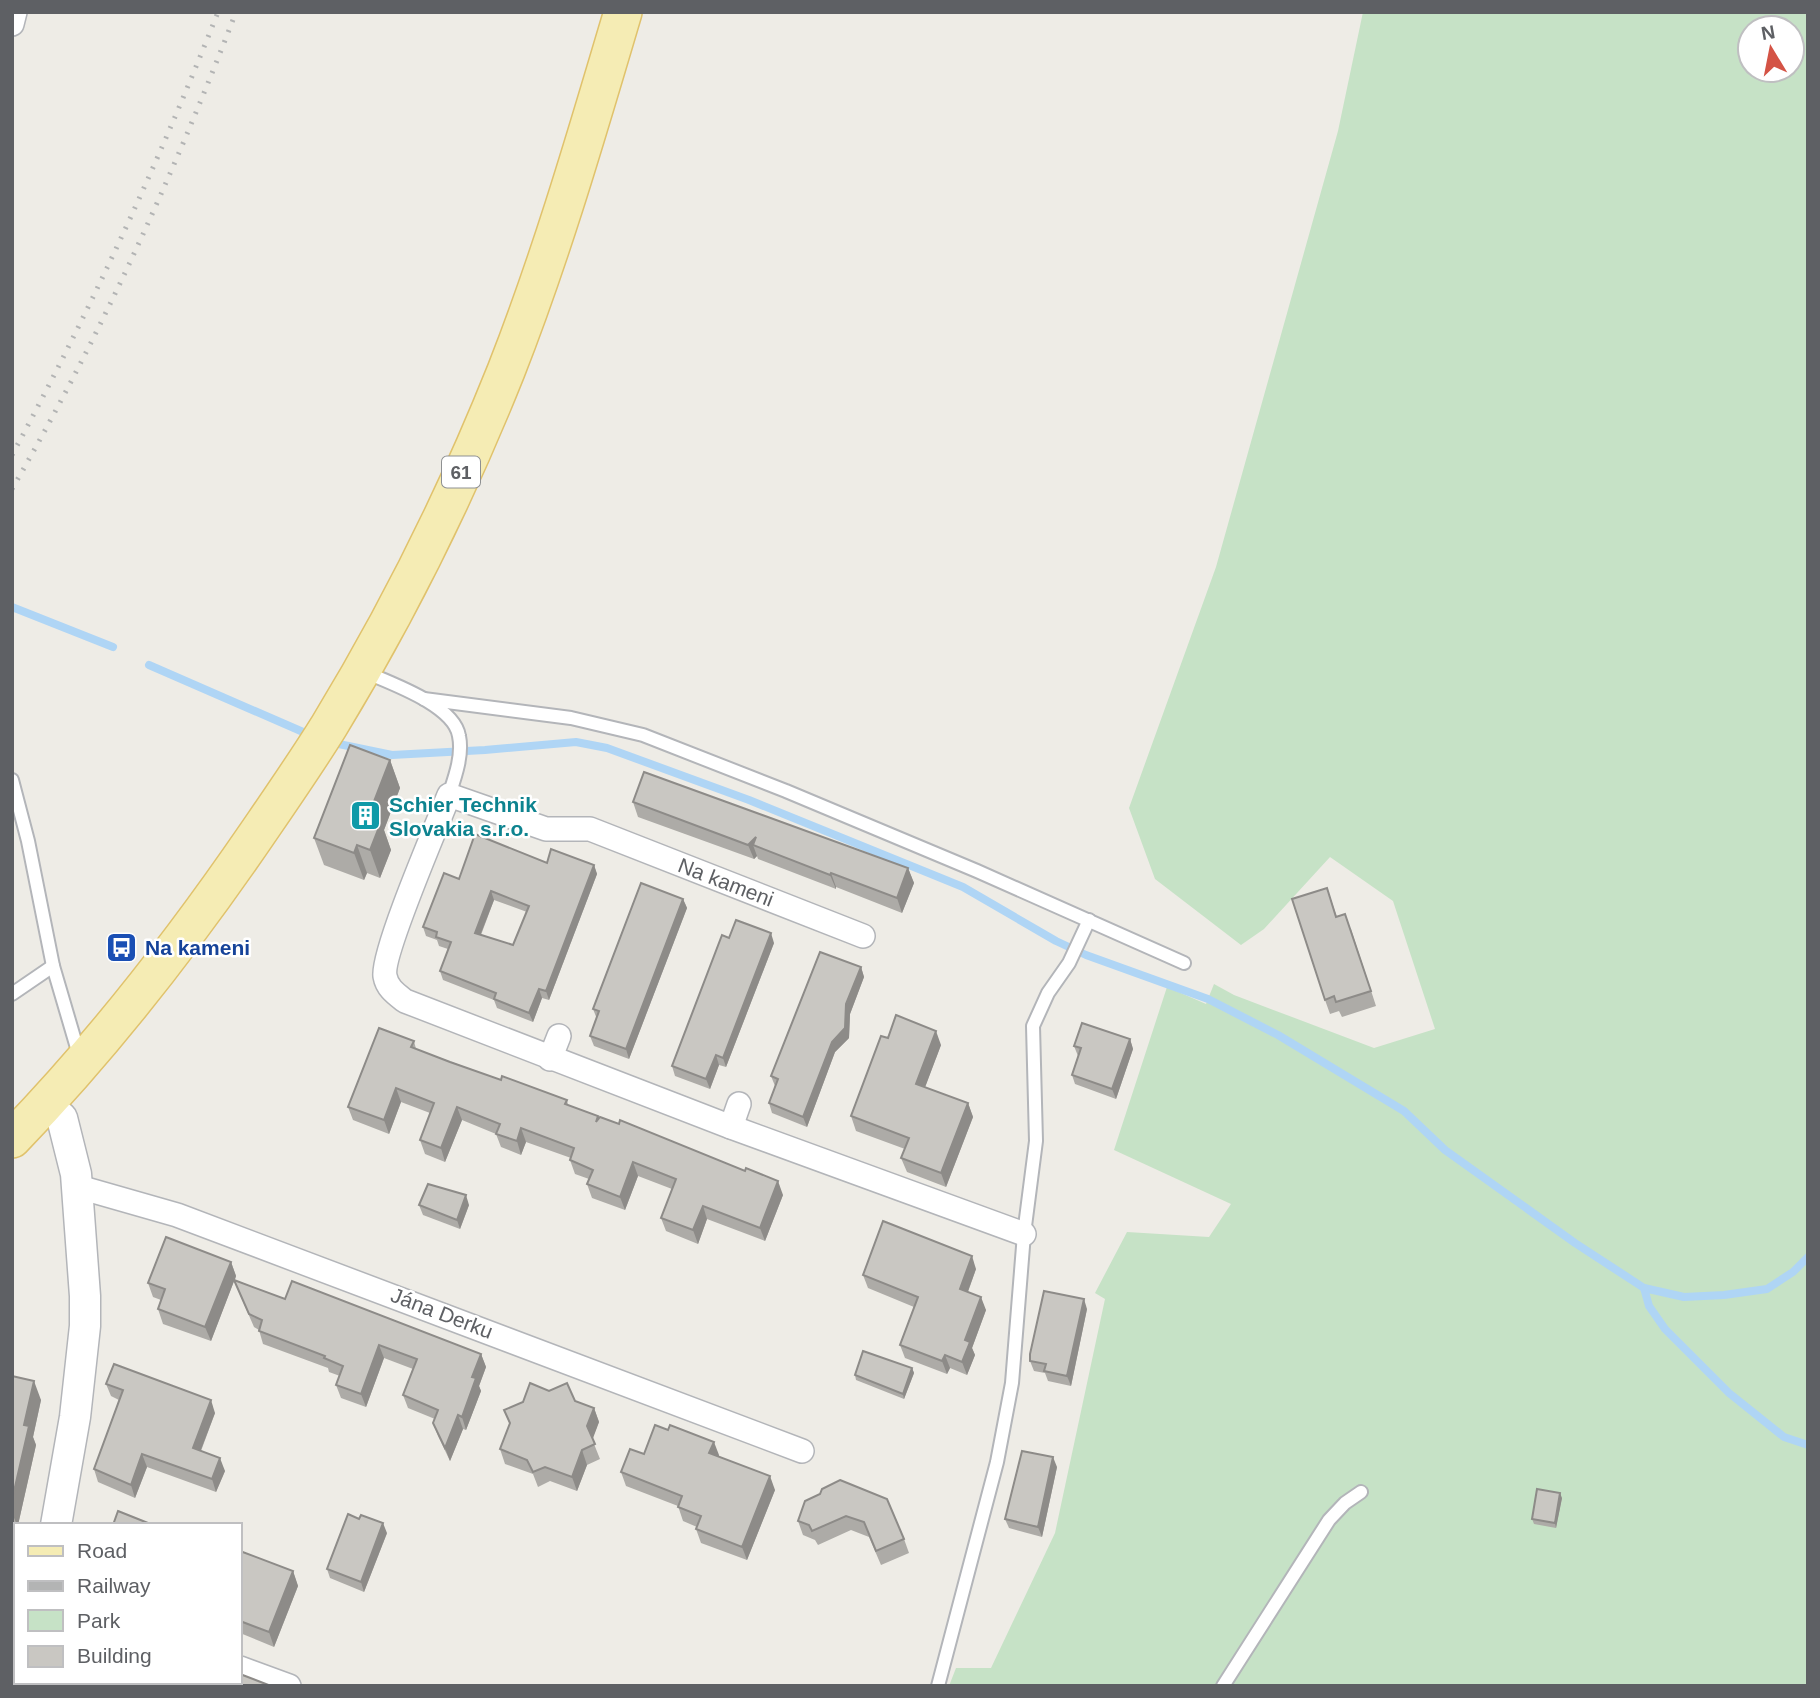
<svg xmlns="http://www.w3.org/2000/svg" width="1820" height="1698" font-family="Helvetica,sans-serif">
	<rect width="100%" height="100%" fill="#eeece6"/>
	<path fill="#c6e2c6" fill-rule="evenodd" d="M1363,12H1808V1686H949L956,1668H991L1055,1533L1105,1299L1095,1293L1127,1232L1209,1237L1231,1204L1114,1150L1167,987L1206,1004L1214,984L1234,995L1374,1048L1435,1029L1393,901L1330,857L1264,929L1241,945L1155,879L1129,808L1216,567L1338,131ZM1750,28H1792V70H1750Z"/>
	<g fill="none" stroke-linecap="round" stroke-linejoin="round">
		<g stroke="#afd5f5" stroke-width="8">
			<path d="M12,607L113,647"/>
			<path d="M149,665L310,735"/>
			<path d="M329,742L392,755L485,750L576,742L607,748L749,800L963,887L1056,941L1086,955L1208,999L1278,1035L1404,1111L1445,1150L1575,1243L1644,1288L1684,1297L1724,1295L1767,1289L1793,1272L1808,1257"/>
			<path d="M1644,1288L1649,1306L1665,1329L1729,1393L1784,1437L1808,1445"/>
		</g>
		<defs>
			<g id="service">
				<path d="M365,672C390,683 454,705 459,736C463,755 455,777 449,795"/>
				<path d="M424,699L571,718L643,735L786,791L977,871L1184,963"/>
				<path d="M12,780L28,841L53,966L80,1058"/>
				<path d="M12,994L53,966"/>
				<path d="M938,1686L997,1462L1012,1383L1024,1234L1036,1141L1033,1026L1048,993L1069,963L1089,920"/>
				<path d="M1223,1686L1329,1520L1345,1503L1361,1492"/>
			</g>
			<g id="minor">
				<path d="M12,24L15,12"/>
				<path d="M863,936L590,829H546L449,795C437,825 381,955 385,976C387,988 396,994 405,1001L731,1127L1024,1234"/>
				<path d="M550,1059L559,1036"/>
				<path d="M731,1127L739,1104"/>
				<path d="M79,1187L177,1215L802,1451"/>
				<path d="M240,1668L289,1686"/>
				<path d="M155,1686L156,1682"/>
			</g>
			<g id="tertiary">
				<path d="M46,1104L62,1118L76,1174L85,1296V1326L75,1417L56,1525"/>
				<path d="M12,1675L16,1664"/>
			</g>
			<path id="primary" d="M12,1139C103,1045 183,942 257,834C281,799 306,763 329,726C396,616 458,491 506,371C552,254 587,133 623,12"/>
		</defs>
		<use href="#service" stroke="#b3b5b9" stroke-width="16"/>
		<use href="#minor" stroke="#b3b5b9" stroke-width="26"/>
		<use href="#tertiary" stroke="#b3b5b9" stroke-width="33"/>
		<use href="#primary" stroke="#e0c26c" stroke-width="40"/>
		<use href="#service" stroke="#fff" stroke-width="12"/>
		<use href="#minor" stroke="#fff" stroke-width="23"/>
		<use href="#tertiary" stroke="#fff" stroke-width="30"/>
		<use href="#primary" stroke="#f5ecb4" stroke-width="37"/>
		<g stroke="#b3b4b4" stroke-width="5" stroke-dasharray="2 9" stroke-linecap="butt">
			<path d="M12,455C90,311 158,164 218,12"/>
			<path d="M12,489C100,337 173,176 236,12"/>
		</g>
	</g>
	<g fill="#adaba7" fill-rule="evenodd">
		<path d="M390,760L400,788L384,830L391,850L380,878L367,873L364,880L324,865L314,838Z"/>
		<path d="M633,802L908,868L914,883L902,913L836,887V889L758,859L757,856L754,859L638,817Z"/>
		<path d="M547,863L594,865L597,874L549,1000L542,998L533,1022L497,1008L494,1000L443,980L440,971L448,949L439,946L437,940L426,936L423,927L459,879ZM494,900L527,912L513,945L481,935Z"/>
		<path d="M1327,888L1337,917L1351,929L1376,1006L1342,1017L1339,1011L1330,1014L1325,1000Z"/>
		<path d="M683,899L687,908L629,1059L594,1046L590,1036L597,1019L593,1009Z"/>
		<path d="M729,938L774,943L726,1067L719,1065L710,1089L675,1076L672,1066Z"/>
		<path d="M861,967L864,977L850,1014L849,1038L835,1052L807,1127L772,1113L769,1103L775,1086L771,1076Z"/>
		<path d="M888,1038L941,1045L925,1087L968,1103L973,1117L946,1187L907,1172L901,1158L905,1149L856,1131L851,1116Z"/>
		<path d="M1130,1039L1133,1049L1116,1099L1075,1084L1072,1075L1078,1056L1074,1046Z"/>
		<path d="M414,1041L416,1049L501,1080L567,1100L568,1105L598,1116L599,1119L783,1195L765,1241L707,1219L698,1244L666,1231L661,1218L672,1189L638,1176L625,1210L592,1198L587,1184L589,1179L575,1174L570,1160L571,1158L526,1142L521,1155L501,1147L496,1134L462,1120L445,1162L425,1154L420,1140L430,1113L401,1102L389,1134L353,1120L348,1107Z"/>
		<path d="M419,1205H469L460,1229L423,1215Z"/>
		<path d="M231,1262L236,1276L235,1280L285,1299L481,1354L486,1367L479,1386L481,1391L466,1430L463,1429L450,1461L438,1436L433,1423L435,1419L408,1408L403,1395L413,1369L384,1358L366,1407L341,1398L336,1385L340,1376L329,1372L328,1368L263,1344L259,1330L254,1327L234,1281L211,1341L163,1324L158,1309L161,1300L153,1297L148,1283Z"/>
		<path d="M976,1269L968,1292L986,1310L972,1348L975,1355L967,1375L950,1368L947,1374L905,1358L900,1345L914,1307L868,1288L863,1275Z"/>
		<path d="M1087,1309L1071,1386L1048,1381L1045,1373L1034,1371L1030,1361Z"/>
		<path d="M912,1368L914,1373L904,1399L856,1380L855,1375Z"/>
		<path d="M12,1376L41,1400L33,1437L36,1445L18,1525H16V1527L12,1526Z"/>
		<path d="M106,1384L215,1413L201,1451L225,1471L216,1492L147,1467L135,1498L98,1482L94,1469L119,1400L111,1396Z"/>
		<path d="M575,1401L594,1408L599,1422L592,1439L600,1459L587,1465L577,1491L550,1481L538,1487L533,1474L505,1464L500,1449L510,1425L504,1410Z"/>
		<path d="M644,1454L719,1455V1456L775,1490L747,1560L701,1543L696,1529L697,1527L683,1521L678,1506L626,1486L621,1472Z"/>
		<path d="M1057,1467L1042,1537L1009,1528L1005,1519Z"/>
		<path d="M820,1494L904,1539L909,1553L881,1565L869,1537L851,1530L818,1545L815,1540L803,1535L798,1521Z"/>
		<path d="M1562,1498L1556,1528L1534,1524L1532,1519Z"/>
		<path d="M387,1533L364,1592L330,1578L327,1569Z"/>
		<path d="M240,1551L293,1571L298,1586L274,1647L240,1633Z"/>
	</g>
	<g fill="#8d8b88">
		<path d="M390,760L400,788L384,830L391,850L380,878L370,850L368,817Z"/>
		<path d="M756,837L753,845L757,856L754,859L748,845Z"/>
		<path d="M357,845L367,873L364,880L354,853Z"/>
		<path d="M594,865L597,874L549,1000L546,991Z"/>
		<path d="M908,868L914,883L902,913L897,898Z"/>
		<path d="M831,873L836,887V889L830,875Z"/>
		<path d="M491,891L494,900L478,941L475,933Z"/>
		<path d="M683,899L687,908L629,1059L626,1049Z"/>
		<path d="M771,933L774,943L726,1067L723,1058Z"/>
		<path d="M861,967L864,977L850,1014L849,1038L835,1052L807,1127L803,1117Z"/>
		<path d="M539,989L542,998L533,1022L529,1013Z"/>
		<path d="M936,1031L941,1045L921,1098L916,1084Z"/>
		<path d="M1130,1039L1133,1049L1116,1099L1112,1089Z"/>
		<path d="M716,1055L719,1065L710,1089L706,1079Z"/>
		<path d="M396,1088L401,1102L389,1134L384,1120Z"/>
		<path d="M968,1103L973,1117L946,1187L941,1173Z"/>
		<path d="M457,1107L462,1120L445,1162L441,1148Z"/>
		<path d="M521,1128L526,1142L521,1155L517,1141Z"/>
		<path d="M633,1162L638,1176L625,1210L620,1197Z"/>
		<path d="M778,1181L783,1195L765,1241L760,1228Z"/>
		<path d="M466,1195L469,1205L460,1229L457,1220Z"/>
		<path d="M703,1206L707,1219L698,1244L693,1230Z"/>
		<path d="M972,1256L976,1269L964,1302L960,1289Z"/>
		<path d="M231,1262L236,1276L211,1341L205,1327Z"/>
		<path d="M981,1297L986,1310L972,1348L975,1355L967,1375L962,1362L965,1340Z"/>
		<path d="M1084,1299L1087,1309L1071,1386L1067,1376Z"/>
		<path d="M379,1345L384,1358L366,1407L361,1394Z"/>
		<path d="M481,1354L486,1367L479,1386L481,1391L466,1430L462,1417L472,1377Z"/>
		<path d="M945,1355L950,1368L947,1374L942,1361Z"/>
		<path d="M912,1368L914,1373L904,1399L903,1394Z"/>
		<path d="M34,1381L41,1400L33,1437L36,1445L18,1525H17L12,1513V1500L24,1425Z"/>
		<path d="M211,1400L215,1413L197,1460L193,1448Z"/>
		<path d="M594,1408L599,1422L592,1441L587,1426Z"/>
		<path d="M458,1415L463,1429L450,1461L445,1448Z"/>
		<path d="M714,1442L719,1455L714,1467L709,1453Z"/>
		<path d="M582,1450L587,1465L577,1491L572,1477Z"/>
		<path d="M142,1454L147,1467L135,1498L131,1485Z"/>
		<path d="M1053,1457L1057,1467L1042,1537L1038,1527Z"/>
		<path d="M220,1458L225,1471L216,1492L212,1479Z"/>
		<path d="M770,1476L775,1490L747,1560L742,1547Z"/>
		<path d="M1560,1493L1562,1498L1556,1528L1555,1523Z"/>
		<path d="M383,1523L387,1533L364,1592L361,1582Z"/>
		<path d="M293,1571L298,1586L274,1647L269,1632Z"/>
	</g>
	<g fill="#c9c7c2" stroke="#8d8b88" stroke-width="2" fill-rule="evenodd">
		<path d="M350,745L390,760L368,817L381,822L370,850L357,845L354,853L314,838Z"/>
		<path d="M644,772L908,868L897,898L831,873L830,875L753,845L756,837L748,845L633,802Z"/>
		<path d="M475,834L547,863L551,849L594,865L546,991L539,989L529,1013L494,999L496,993L440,971L451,942L436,937L437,932L423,927L444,873L459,879ZM491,891L529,906L513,945L475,933Z"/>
		<path d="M641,883L683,899L626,1049L590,1036L599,1011L593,1009Z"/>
		<path d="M1327,888L1336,917L1345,914L1371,991L1336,1002L1334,996L1325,1000L1292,899Z"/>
		<path d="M736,920L771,933L723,1058L716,1055L706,1079L672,1066L722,935L729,938Z"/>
		<path d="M820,952L861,967L846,1004L845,1028L832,1042L803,1117L769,1103L778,1079L771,1076Z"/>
		<path d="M896,1015L936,1031L916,1084L968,1103L941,1173L901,1158L909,1138L851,1116L881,1036L888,1038Z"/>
		<path d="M1082,1023L1130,1039L1112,1089L1072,1075L1081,1048L1074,1046Z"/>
		<path d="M379,1028L414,1041L411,1047L450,1062L501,1080L502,1076L567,1100L565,1104L598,1116L596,1122L600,1117L619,1124L620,1120L745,1171L746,1168L778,1181L760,1228L703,1206L693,1230L661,1218L676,1179L633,1162L620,1197L587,1184L593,1170L570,1160L574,1148L521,1128L517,1141L496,1134L500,1124L457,1107L441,1148L420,1140L434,1103L396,1088L384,1120L348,1107Z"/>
		<path d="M428,1184L466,1195L457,1220L419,1205Z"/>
		<path d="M883,1221L972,1256L960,1289L981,1297L965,1340L970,1342L962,1362L945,1355L942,1361L900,1345L918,1297L863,1275Z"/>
		<path d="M166,1237L231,1262L205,1327L158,1309L165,1289L148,1283Z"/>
		<path d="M234,1280L285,1299L292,1281L481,1354L472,1377L476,1378L462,1417L458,1415L445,1448L433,1423L438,1410L403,1395L417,1359L379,1345L361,1394L336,1385L343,1366L324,1358L325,1356L259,1331L262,1320L249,1314Z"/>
		<path d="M1044,1291L1084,1299L1067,1376L1044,1371L1046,1364L1030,1361V1354Z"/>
		<path d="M863,1351L912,1368L903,1394L855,1375Z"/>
		<path d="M114,1364L211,1400L193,1448L220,1458L212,1479L142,1454L131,1485L94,1469L123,1390L106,1384Z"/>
		<path d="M12,1376L34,1381L24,1425L29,1426L12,1500Z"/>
		<path d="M530,1383L549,1391L567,1383L575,1401L594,1408L587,1426L595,1444L582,1450L572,1477L545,1467L533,1472L527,1460L500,1449L510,1423L504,1410L523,1402Z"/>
		<path d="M655,1425L668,1430L670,1425L714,1442L709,1453L770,1476L742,1547L696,1529L701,1516L678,1507L682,1496L621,1472L630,1449L644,1454Z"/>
		<path d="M1022,1451L1053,1457L1038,1527L1005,1519Z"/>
		<path d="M840,1480L887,1499L904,1539L876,1551L864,1522L846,1516L812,1531L809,1525L798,1521L805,1501L820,1494L822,1489Z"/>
		<path d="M1537,1489L1560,1493L1555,1523L1532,1519Z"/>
		<path d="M118,1511L148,1523V1525H113Z"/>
		<path d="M348,1514L359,1519L361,1515L383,1523L361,1582L327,1569Z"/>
		<path d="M240,1551L293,1571L269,1632L240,1621Z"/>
		<path d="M240,1674L271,1686H172L163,1683L240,1682Z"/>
	</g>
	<defs>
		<symbol id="building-square" viewBox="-11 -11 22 22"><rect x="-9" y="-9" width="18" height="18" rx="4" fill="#0f9aa8" stroke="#fff"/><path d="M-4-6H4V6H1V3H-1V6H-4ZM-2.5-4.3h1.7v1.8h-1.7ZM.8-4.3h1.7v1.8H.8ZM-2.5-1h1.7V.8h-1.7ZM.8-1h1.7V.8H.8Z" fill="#fff"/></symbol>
		<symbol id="bus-square" viewBox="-11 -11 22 22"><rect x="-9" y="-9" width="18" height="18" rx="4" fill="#1a4fb4" stroke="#fff"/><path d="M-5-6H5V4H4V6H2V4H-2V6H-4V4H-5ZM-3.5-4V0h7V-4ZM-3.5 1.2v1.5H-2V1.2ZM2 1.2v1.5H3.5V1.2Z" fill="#fff"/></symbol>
	</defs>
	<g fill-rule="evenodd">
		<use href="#building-square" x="348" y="798" width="35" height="35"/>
		<use href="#bus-square" x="104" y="930" width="35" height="35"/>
	</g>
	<g text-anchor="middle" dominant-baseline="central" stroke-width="5" stroke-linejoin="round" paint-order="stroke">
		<rect fill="#fff" stroke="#8e9092" stroke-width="2" x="442" y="456.5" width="38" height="31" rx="5"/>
		<g font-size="19" font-weight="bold" fill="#5e6064">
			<text x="461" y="472">61</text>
		</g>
		<g font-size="21" font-weight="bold" fill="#0d838f" stroke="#fff" text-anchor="start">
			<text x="389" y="804">Schier Technik<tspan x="389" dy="24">Slovakia s.r.o.</tspan></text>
		</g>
		<g font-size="21" fill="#5e6064" stroke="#fff">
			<text transform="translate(726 882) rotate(21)">Na kameni</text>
			<text transform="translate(442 1313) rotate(21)">Jána Derku</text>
		</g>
		<g font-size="21" font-weight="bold" fill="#164399" stroke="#fff" text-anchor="start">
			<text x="145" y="947">Na kameni</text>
		</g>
	</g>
	<rect width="1820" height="1698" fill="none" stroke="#5e6064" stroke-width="28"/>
	<rect x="14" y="1523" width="228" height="161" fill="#ffffff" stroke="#bfbfc1" stroke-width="2"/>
	<rect x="28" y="1546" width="35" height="10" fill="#f5ecb4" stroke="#bfbfc1" stroke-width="2"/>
	<text x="77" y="1558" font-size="21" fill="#5e6064">Road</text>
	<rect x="28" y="1581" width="35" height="10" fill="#b3b4b4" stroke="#bfbfc1" stroke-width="2"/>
	<text x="77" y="1593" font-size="21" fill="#5e6064">Railway</text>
	<rect x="28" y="1610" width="35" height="21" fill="#c6e2c6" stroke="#bfbfc1" stroke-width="2"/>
	<text x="77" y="1628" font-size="21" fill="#5e6064">Park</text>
	<rect x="28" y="1646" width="35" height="21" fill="#c9c7c2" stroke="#bfbfc1" stroke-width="2"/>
	<text x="77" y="1663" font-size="21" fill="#5e6064">Building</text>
	<g transform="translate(1771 49) rotate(350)"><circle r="33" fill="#ffffff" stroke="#bfbfc1" stroke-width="2"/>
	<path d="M0-5L12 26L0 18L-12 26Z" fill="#d45345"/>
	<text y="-10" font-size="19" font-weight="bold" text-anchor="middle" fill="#5e6064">N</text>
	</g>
</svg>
